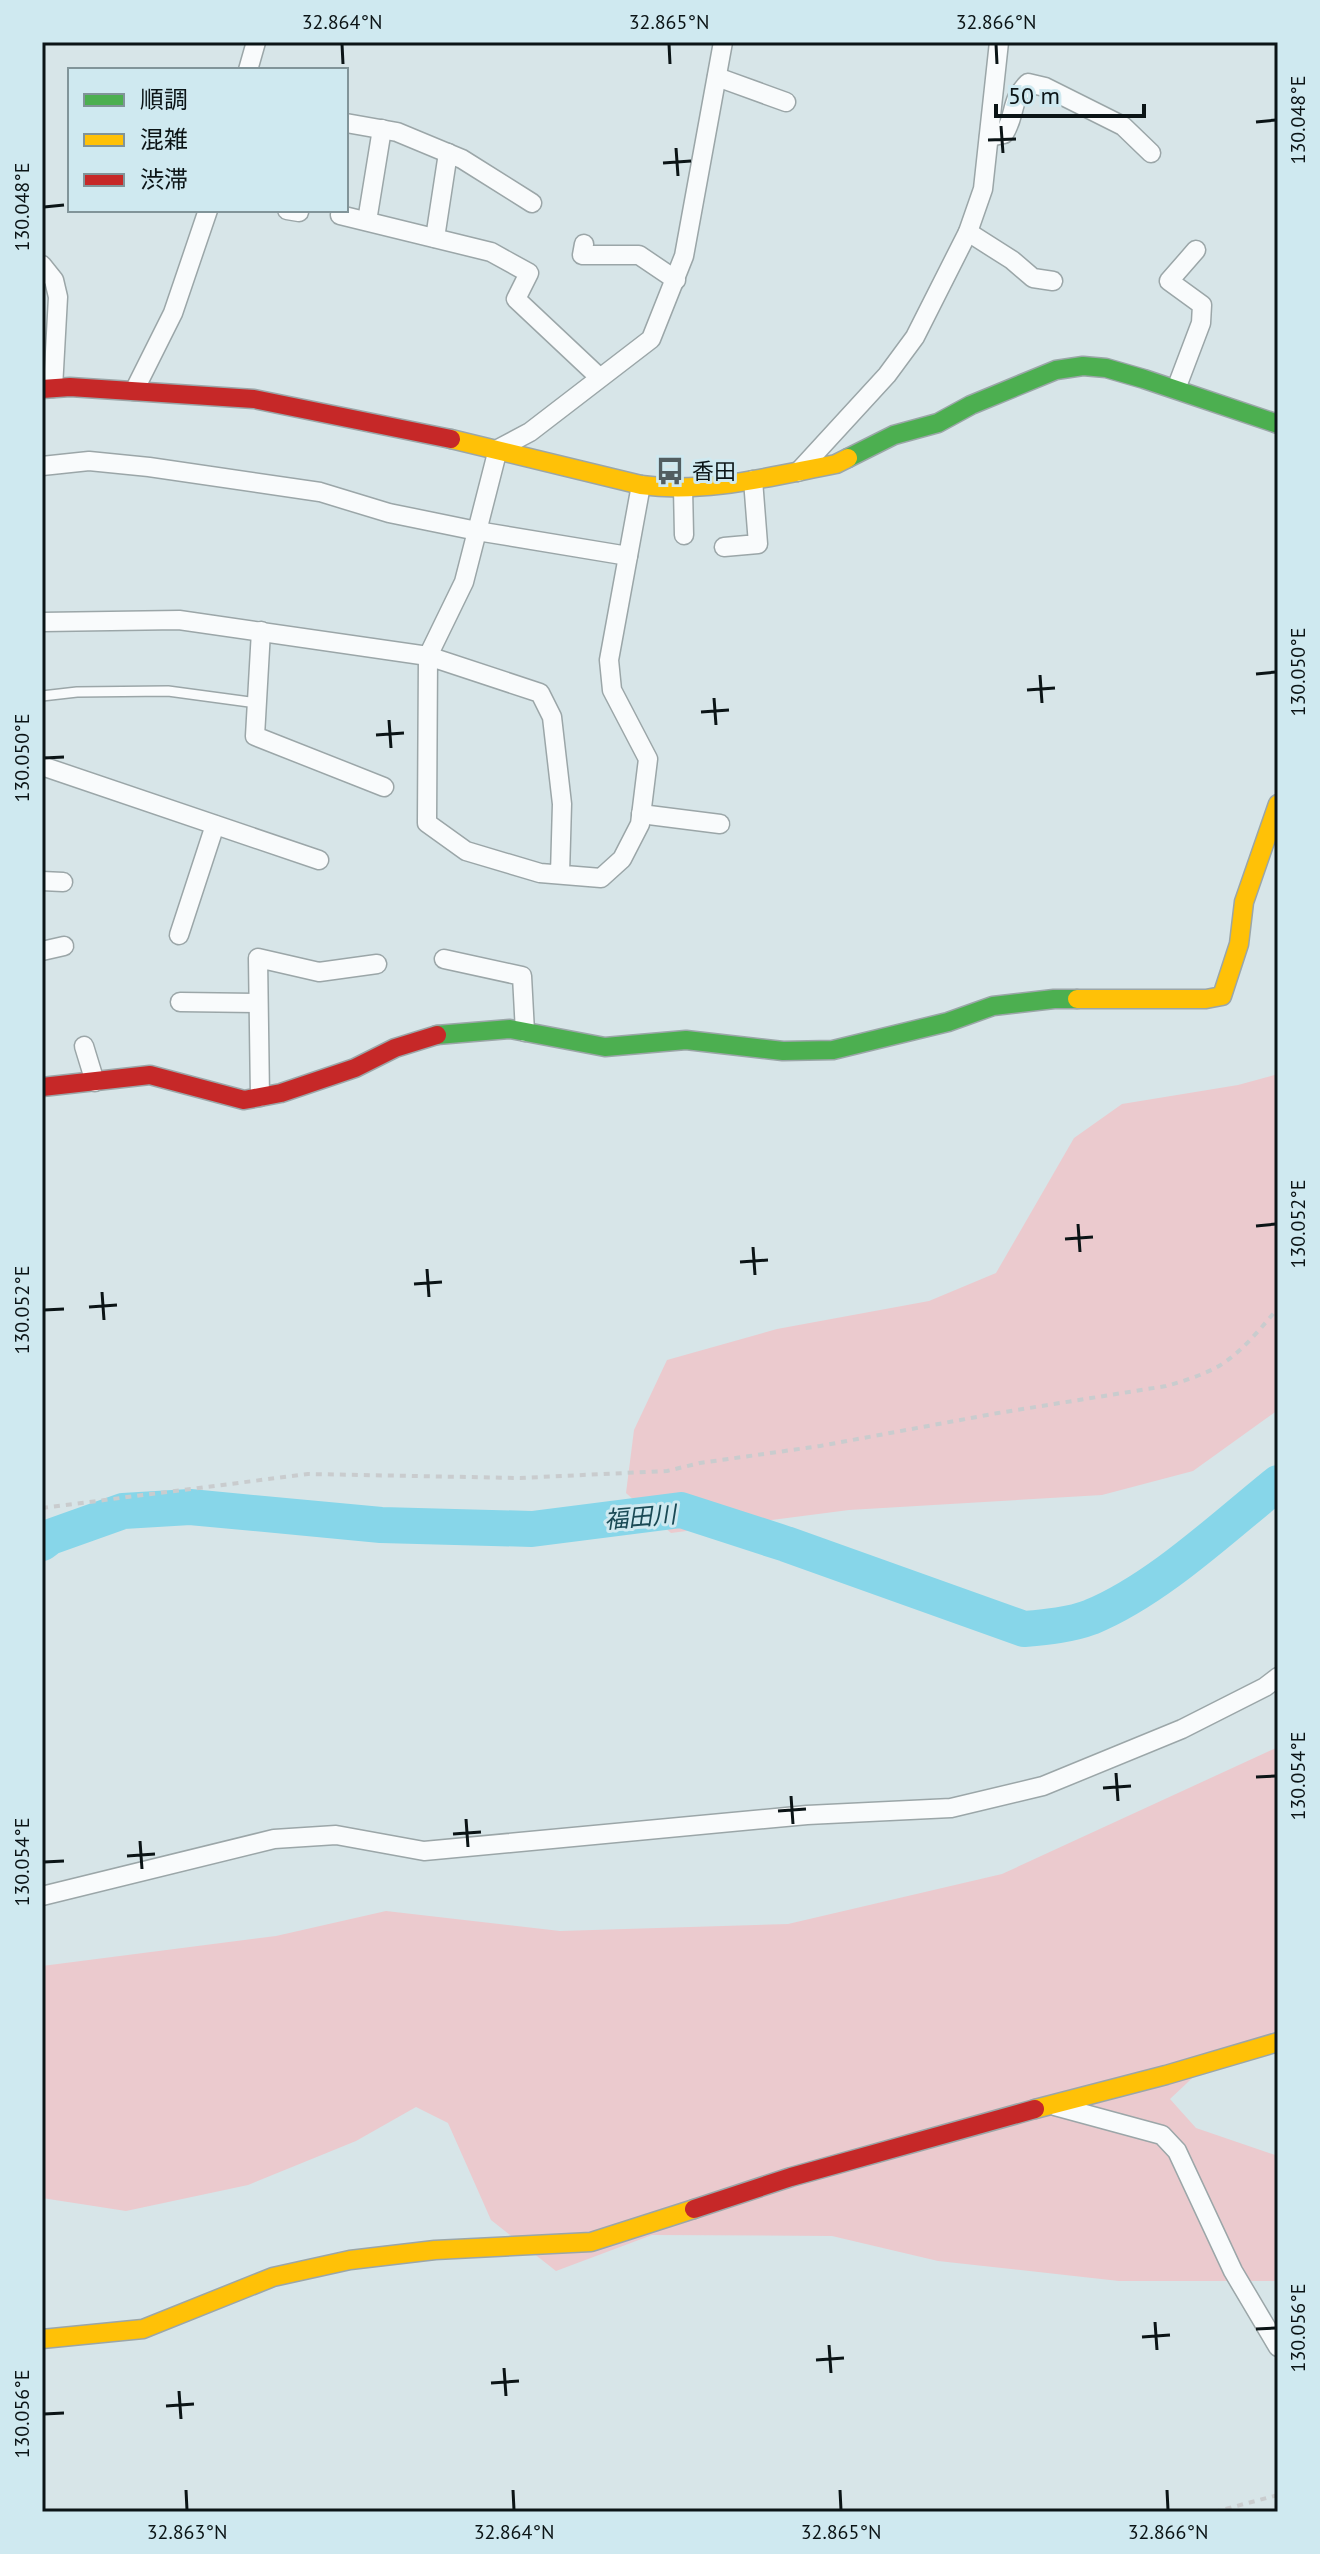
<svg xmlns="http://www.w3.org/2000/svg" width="1320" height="2554" font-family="'PT Sans','Noto Sans JP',sans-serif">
	<rect width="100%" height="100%" fill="#d7e5e8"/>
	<g fill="#ebcace">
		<path d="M1278,1074V1410L1193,1471L1102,1495L849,1510L671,1533L626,1493L634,1430L667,1360L777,1329L929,1301L996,1273L1074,1138L1122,1104L1238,1085Z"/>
		<path d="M1278,1747V2038L1205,2066L1170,2099L1196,2128L1278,2156V2281H1119L938,2261L832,2236L652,2235L556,2271L491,2220L448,2123L416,2107L356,2141L248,2185L126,2211L42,2198V1966L276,1936L386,1911L560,1931L788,1924L1002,1874Z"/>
	</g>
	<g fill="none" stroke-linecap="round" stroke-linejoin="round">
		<path stroke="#87d6e9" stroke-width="36" d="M42,1543L50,1537L123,1511L190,1507L381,1525L532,1529L681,1510L786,1544L1024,1629C1047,1627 1070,1625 1091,1617C1157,1590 1223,1527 1278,1483"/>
		<defs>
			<path id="lane" d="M42,696L77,692L168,691L257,703"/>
			<g id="street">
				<path d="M248,70L256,42"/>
				<path d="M717,77L786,102"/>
				<path d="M346,123L397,132L462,159L532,203"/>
				<path d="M989,137L1004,134C1017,113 1009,102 1028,83L1045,87L1123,126L1151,153"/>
				<path d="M287,210L299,212"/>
				<path d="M340,215L491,252L529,273L516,299L599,377"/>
				<path d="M367,221L382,129"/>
				<path d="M968,232L1012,260L1033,278L1053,281"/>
				<path d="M435,238L448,153"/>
				<path d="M584,244L582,255H639L676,280"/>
				<path d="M42,265L54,280L58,297L53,388"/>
				<path d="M1176,389L1201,323L1202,305L1169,281L1196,250"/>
				<path d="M134,391L173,313L208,210"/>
				<path d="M42,466L89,461L149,467L320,492L389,513L477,531L628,556"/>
				<path d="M798,472L887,375L915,337L968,232L983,189L999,42"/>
				<path d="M683,488L684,535"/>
				<path d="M724,547L758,544L753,480"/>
				<path d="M42,622L179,620L428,656L464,582L498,449L530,432L651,339L684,256L723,42"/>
				<path d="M261,631L255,736L384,787"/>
				<path d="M42,766L319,860"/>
				<path d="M641,814L720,824"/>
				<path d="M560,874L562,804L552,717L540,693L428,656L427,823L466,851L540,873L601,878L622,859L640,824L648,759L612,690L609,660L641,485"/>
				<path d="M42,881L63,882"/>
				<path d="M179,935L215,825"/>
				<path d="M42,951L64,946"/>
				<path d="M444,959L522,976L525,1032"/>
				<path d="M180,1002L257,1003"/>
				<path d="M84,1046L95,1082"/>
				<path d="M260,1097L258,958L319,972L377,964"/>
				<path d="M42,1896L274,1839L336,1835L424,1851L807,1815L951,1808L1043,1786L1182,1729L1265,1687L1278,1677"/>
				<path d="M1055,2106L1162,2135L1177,2151L1233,2271L1278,2347"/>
			</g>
			<g id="fast">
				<path d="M848,458L894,435L938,423L971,405L1056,370L1083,366L1106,368L1144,379L1278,424"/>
				<path d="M437,1035L510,1029L605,1047L686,1040L783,1051L833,1050L948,1022L993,1006L1054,999H1077"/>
			</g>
			<g id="slow">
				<path d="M451,439L641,485C706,494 772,476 836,464L848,458"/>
				<path d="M1077,999H1206L1222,996L1239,944L1244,902L1278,804"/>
				<path d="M1035,2109L1166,2075L1278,2042"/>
				<path d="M42,2339L143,2329L273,2277L350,2260L435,2250L591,2242L694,2209"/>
			</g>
			<g id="jam">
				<path d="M42,389L70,387L254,399L451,439"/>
				<path d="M42,1087L150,1075L244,1100L281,1093L355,1068L395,1048L437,1035"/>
				<path d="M694,2209L791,2177L1035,2109"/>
			</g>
		</defs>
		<use href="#lane" stroke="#9ba6a8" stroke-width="12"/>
		<use href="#street" stroke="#9ba6a8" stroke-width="21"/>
		<use href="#fast" stroke="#9ba6a8" stroke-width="21"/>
		<use href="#slow" stroke="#9ba6a8" stroke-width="21"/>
		<use href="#jam" stroke="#9ba6a8" stroke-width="21"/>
		<g stroke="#c9ccce" stroke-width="4" stroke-dasharray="6 6" stroke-linecap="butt">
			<path d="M42,1508L308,1474L520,1478L667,1471L700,1463L820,1446L998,1413L1166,1386C1184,1381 1203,1375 1219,1366C1242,1352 1261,1328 1278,1308"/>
			<path d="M1214,2512L1278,2495"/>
		</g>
		<use href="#lane" stroke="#f9fbfc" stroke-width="9"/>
		<use href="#street" stroke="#f9fbfc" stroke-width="18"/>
		<use href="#fast" stroke="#4caf50" stroke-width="18"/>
		<use href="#slow" stroke="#ffc107" stroke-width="18"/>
		<use href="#jam" stroke="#c62828" stroke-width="18"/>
	</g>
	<path fill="none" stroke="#0b1416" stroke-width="3" d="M342,44L343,64M669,44L670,64M996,44L997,64M1256,122L1276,120M1001,126L1003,153M988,140L1016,139M676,148L678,176M663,163L691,161M44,207L64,205M1256,674L1276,672M1040,675L1042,703M1027,690L1055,688M714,698L716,725M701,712L729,710M389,720L391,748M376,735L404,733M44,758L64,757M1078,1224L1080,1252M1256,1226L1276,1224M1065,1239L1093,1237M753,1247L755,1275M740,1262L768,1260M427,1269L429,1297M414,1284L442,1282M102,1292L104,1320M89,1307L117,1305M44,1310L64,1309M1116,1773L1118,1801M1256,1777L1276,1776M1103,1788L1131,1786M791,1796L793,1824M778,1811L806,1809M466,1819L468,1847M453,1834L481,1832M140,1841L142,1869M127,1856L155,1854M44,1862L64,1861M1155,2322L1157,2350M1256,2329L1276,2328M1142,2337L1170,2335M829,2345L831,2373M816,2360L844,2358M504,2368L506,2396M491,2383L519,2381M179,2391L181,2419M166,2406L194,2404M44,2414L64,2413M186,2490L187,2510M513,2490L514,2510M840,2490L841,2510M1167,2490L1168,2510"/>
	<defs>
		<symbol id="bus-bare" viewBox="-9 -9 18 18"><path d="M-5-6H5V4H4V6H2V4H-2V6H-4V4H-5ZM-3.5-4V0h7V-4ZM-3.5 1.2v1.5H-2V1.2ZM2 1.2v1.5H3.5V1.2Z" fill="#525d60" stroke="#cfe9f0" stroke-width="2.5" paint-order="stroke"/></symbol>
	</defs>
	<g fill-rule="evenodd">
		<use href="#bus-bare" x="650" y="451" width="40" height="40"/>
	</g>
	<g text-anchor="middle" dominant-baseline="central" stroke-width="6" stroke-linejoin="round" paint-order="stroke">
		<g font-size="22" fill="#0b1416" stroke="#cfe9f0" text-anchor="start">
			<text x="692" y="471">香田</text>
		</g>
		<g font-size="24" font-style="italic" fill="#1a4a55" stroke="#cfe9f0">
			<text transform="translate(640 1517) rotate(-5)">福田川</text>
		</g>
	</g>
	<rect width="1320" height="2554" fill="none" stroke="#cfe9f0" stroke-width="88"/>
	<rect x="68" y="68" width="280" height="144" fill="#cfe9f0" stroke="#819499" stroke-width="2"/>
	<rect x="84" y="94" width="40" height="12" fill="#4caf50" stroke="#819499" stroke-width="2"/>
	<text x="140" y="108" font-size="24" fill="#0b1416">順調</text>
	<rect x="84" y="134" width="40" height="12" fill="#ffc107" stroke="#819499" stroke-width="2"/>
	<text x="140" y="148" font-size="24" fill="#0b1416">混雑</text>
	<rect x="84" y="174" width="40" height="12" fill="#c62828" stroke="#819499" stroke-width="2"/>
	<text x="140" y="188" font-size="24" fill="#0b1416">渋滞</text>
	<path d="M996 104v12h148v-12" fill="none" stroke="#0b1416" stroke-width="4"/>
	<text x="1008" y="104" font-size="24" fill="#0b1416" stroke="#cfe9f0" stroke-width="6" paint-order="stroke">50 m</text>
	<rect x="44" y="44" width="1232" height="2466" fill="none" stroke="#0b1416" stroke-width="3"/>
	<g font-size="20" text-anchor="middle" fill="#0b1416">
		<text x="342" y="29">32.864°N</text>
		<text x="669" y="29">32.865°N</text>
		<text x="996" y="29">32.866°N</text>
		<text transform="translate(1298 120) rotate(-90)" y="7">130.048°E</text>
		<text transform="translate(22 207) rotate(-90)" y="7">130.048°E</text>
		<text transform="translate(1298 672) rotate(-90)" y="7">130.050°E</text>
		<text transform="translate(22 758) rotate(-90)" y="7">130.050°E</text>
		<text transform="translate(1298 1224) rotate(-90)" y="7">130.052°E</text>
		<text transform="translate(22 1310) rotate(-90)" y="7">130.052°E</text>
		<text transform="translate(1298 1776) rotate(-90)" y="7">130.054°E</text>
		<text transform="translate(22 1862) rotate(-90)" y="7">130.054°E</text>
		<text transform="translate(1298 2328) rotate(-90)" y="7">130.056°E</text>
		<text transform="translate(22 2414) rotate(-90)" y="7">130.056°E</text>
		<text x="187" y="2539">32.863°N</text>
		<text x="514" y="2539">32.864°N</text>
		<text x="841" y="2539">32.865°N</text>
		<text x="1168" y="2539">32.866°N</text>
	</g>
</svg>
